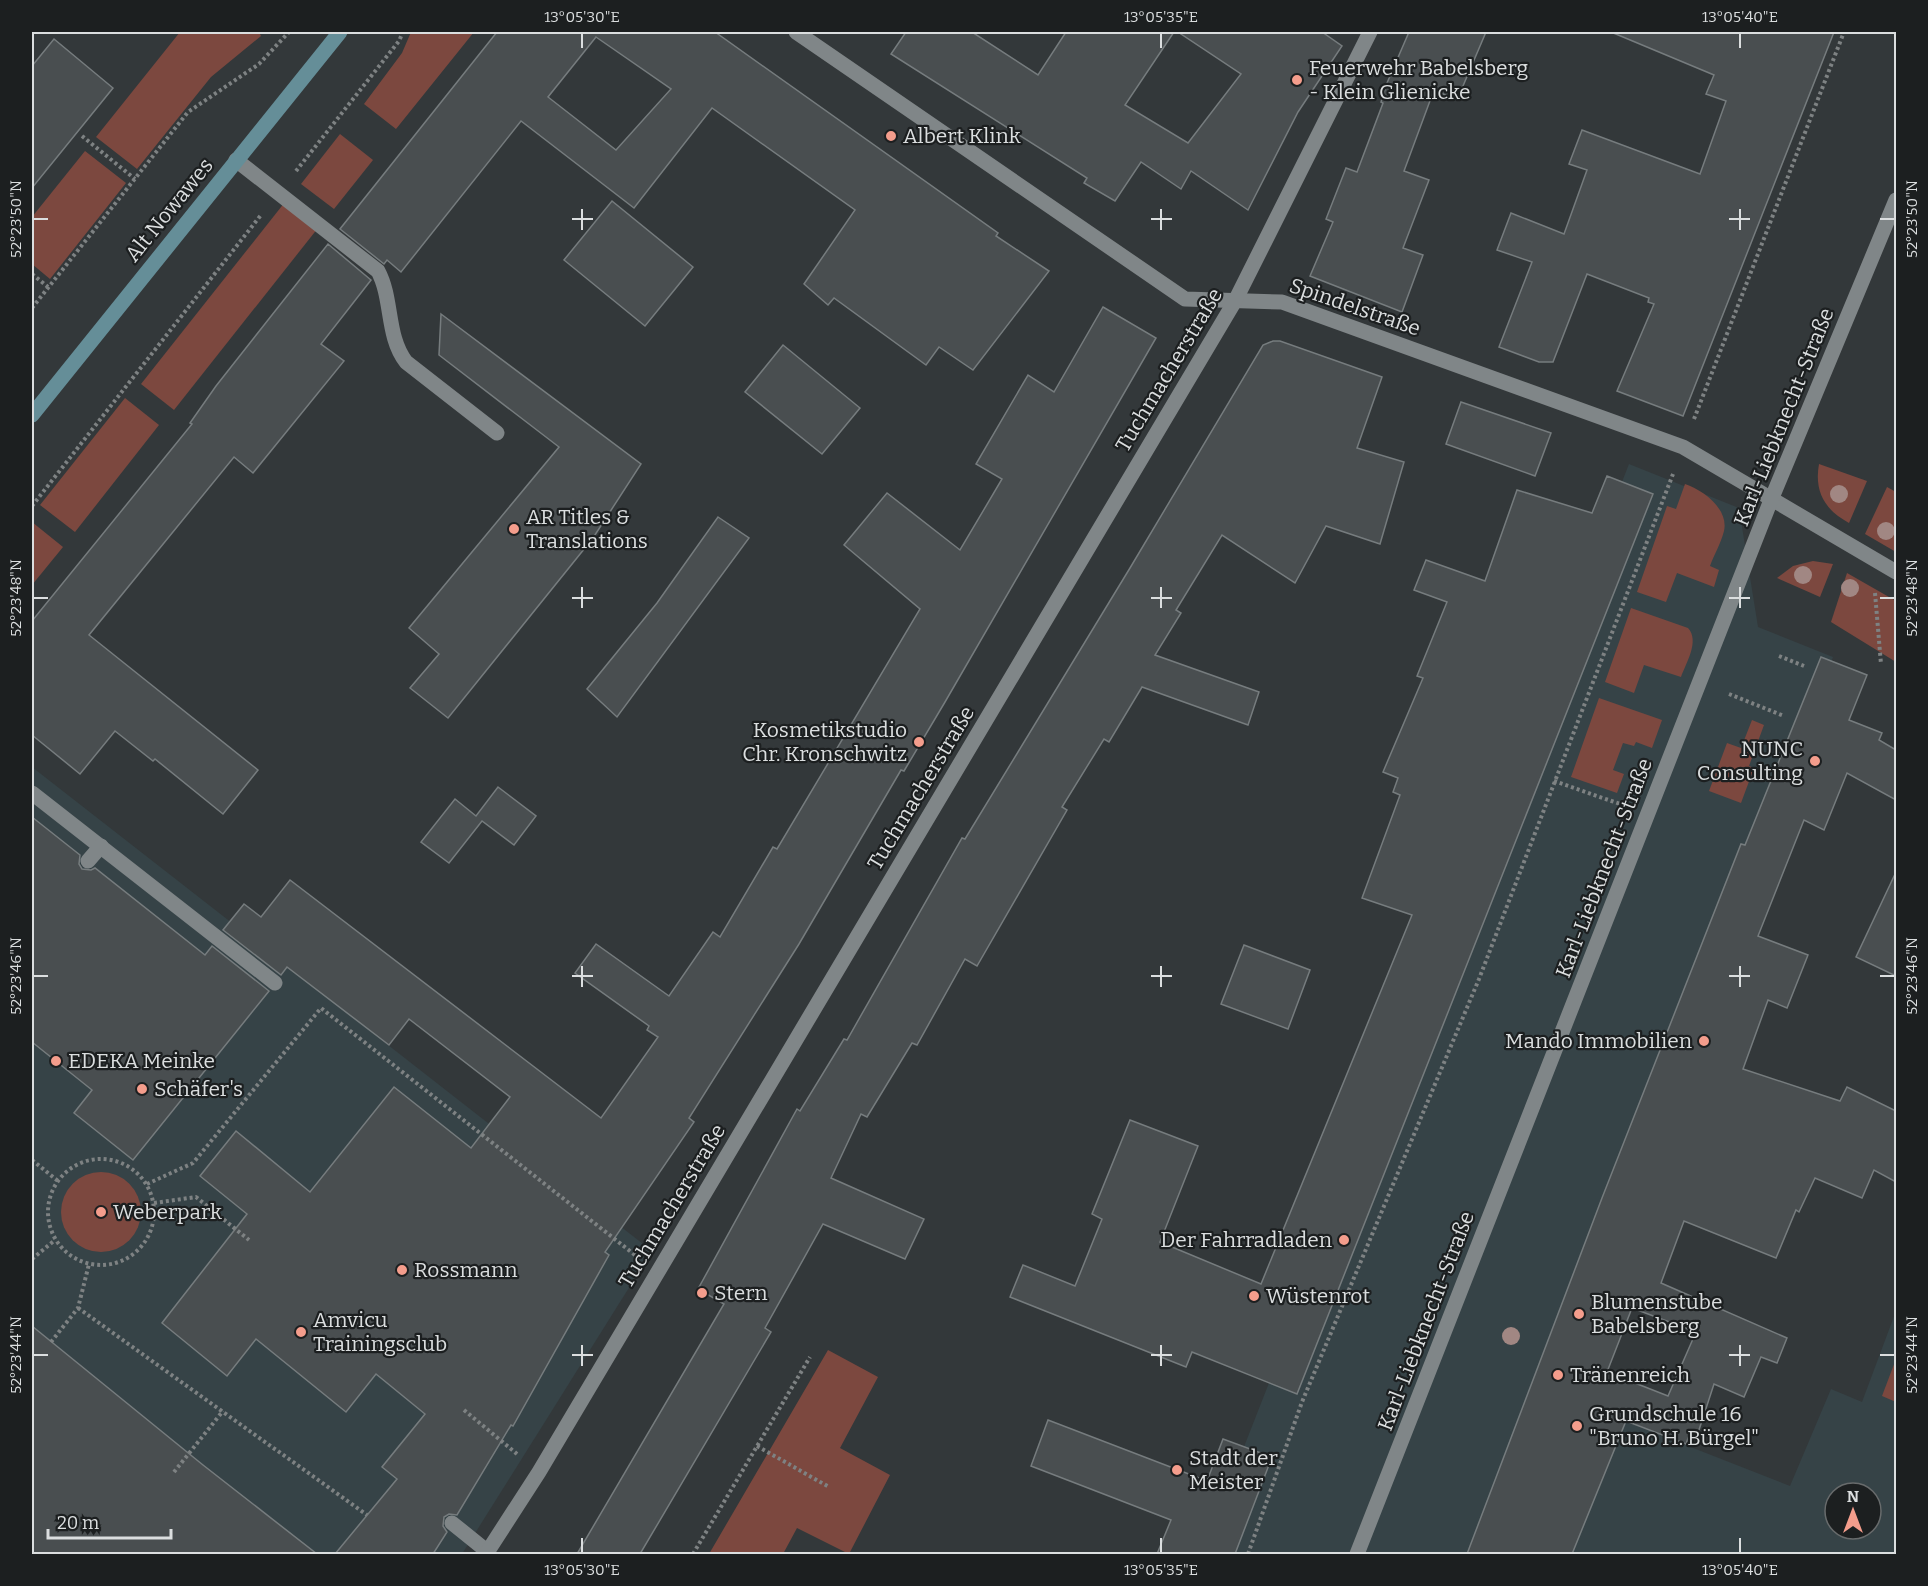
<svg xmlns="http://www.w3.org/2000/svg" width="1928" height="1586" font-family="Bitter,serif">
	<rect width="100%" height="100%" fill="#33383a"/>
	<g fill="#364347" fill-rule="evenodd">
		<path d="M1629,464L1739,508L1758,627L1833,657L1545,1390L1790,1486L1831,1389L1862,1402L1896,1311V1554H1202ZM1835,1493H1871V1529H1835Z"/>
		<path d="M32,767L652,1251L462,1554H32Z"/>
	</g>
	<g fill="#7c483f">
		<path d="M180,32H259L261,36L211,77L137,169L96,137Z"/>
		<path d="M411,32H474L396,129L364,104L402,53Z"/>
		<path d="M340,134L373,160L334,209L301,184Z"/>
		<path d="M85,151L126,183L50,279L32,264V217Z"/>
		<path d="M285,202L318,228L174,410L141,384Z"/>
		<path d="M125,398L159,425L75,532L40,505Z"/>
		<path d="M1819,464L1867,481L1849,523C1825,510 1814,492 1819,464Z"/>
		<path d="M1685,484C1703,490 1729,509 1724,531C1721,543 1714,555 1710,566L1719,570L1714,587L1677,573L1666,602L1637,592L1667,506L1676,509Z"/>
		<path d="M1887,487L1896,492V552L1865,534Z"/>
		<path d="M32,522L63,547L32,585Z"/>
		<path d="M1813,561L1833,564L1820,597L1777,578L1793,566Z"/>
		<path d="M1847,573L1896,601V662L1831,622Z"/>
		<path d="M1631,608L1688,628C1700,641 1686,663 1681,677L1644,665L1634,693L1605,682Z"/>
		<path d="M1599,698L1662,720L1652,748L1636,742L1634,746L1623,743L1613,770L1624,774L1617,793L1571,777Z"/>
		<path d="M1752,720L1764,725L1749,766L1754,768L1741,803L1709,791L1727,743L1741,748Z"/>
		<circle cx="101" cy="1212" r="40"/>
		<path d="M828,1350L878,1377L840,1448L890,1475L849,1554L797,1528L783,1554H709Z"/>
		<path d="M1896,1359V1402L1882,1396Z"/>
	</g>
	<g fill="#494e50" stroke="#767c7e" stroke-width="1.5" fill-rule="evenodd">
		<path d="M497,32H715L998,233L996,236L1049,271L973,370L939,347L926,365L834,298L828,305L804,284L855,210L712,108L634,208L521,121L401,272L387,260L384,264L340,229ZM596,37L671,89L616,150L548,97Z"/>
		<path d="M906,32H972L1038,75L1066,32H1174L1125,105L1188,143L1241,74L1178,32H1322L1342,46L1298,112L1248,210L1191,171L1181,189L1141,162L1115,201L1084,183L1087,178L891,54Z"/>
		<path d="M1409,32H1486L1457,100L1434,90L1404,171L1429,180L1403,248L1423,255L1402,312L1310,276L1333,222L1326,219L1346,168L1357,172L1383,103L1381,102L1387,83Z"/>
		<path d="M1611,32H1834L1683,416L1617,391L1654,304L1648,302L1649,298L1587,274L1553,362H1539L1499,347L1532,262L1497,250L1511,213L1564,234L1587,170L1569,164L1582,130L1700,174L1726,101L1706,94L1714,75Z"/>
		<path d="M54,39L113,88L32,188V66Z"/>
		<path d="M612,201L693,267L645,326L564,260Z"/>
		<path d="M328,244L371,280L321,344L344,361L253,473L234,457L89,635L258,770L223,814L155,759L153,761L115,731L80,774L32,735V621L192,424L190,423L216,386Z"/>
		<path d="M1103,307L1156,338L945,702L904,771L901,770L799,944L689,1118L694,1122L605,1252L609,1255L513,1426L511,1425L457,1515L449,1514L444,1517L443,1526L447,1532L433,1554H335L397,1479L382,1467L425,1414L376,1374L346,1412L256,1339L227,1376L162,1323L247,1214L200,1176L236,1131L310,1192L394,1087L471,1148L510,1097L409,1019L389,1045L287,967L281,975L223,930L244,904L261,917L290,880L601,1118L658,1037L647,1030L649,1026L575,973L596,944L669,996L713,932L720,937L773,847L777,849L920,609L844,545L887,493L960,550L1002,479L976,464L1028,375L1054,392Z"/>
		<path d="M441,314L641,464L593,538L448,718L410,688L439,654L409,628L559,447L439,355Z"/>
		<path d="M1273,341H1280L1382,377L1357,448L1404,462L1380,544L1326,526L1295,583L1222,535L1176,610L1181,613L1155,655L1259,692L1248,725L1142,687L1109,742L1104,739L1062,807L1067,810L977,966L965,959L917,1045L912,1043L867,1117L861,1114L831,1178L924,1219L905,1259L823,1224L765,1328L771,1332L640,1554H577L724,1304L698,1289L797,1109L800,1111L844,1039L847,1040L962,838L965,839L1130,568L1263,345Z"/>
		<path d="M783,345L860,408L822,454L745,392Z"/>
		<path d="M1461,402L1551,433L1535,476L1446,444Z"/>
		<path d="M1607,476L1653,494L1297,1394L1192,1352L1186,1367L1010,1297L1023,1265L1075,1286L1102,1219L1092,1214L1130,1120L1198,1146L1160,1242L1261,1284L1412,915L1362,898L1400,795L1393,792L1398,778L1383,772L1423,678L1417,676L1447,602L1414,590L1426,560L1485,581L1517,490L1592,513Z"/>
		<path d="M718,517L749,538L617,717L587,689L657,603Z"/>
		<path d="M1821,657L1867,675L1849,720L1882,733L1879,740L1896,750V800L1847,773L1824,830L1804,820L1758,936L1808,955L1787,1008L1768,1000L1743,1069L1840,1101L1847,1087L1896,1111V1182L1874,1170L1862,1198L1815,1178L1799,1212L1796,1210L1776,1258L1684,1221L1661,1283L1787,1338L1777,1363L1761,1357L1744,1397L1714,1384L1698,1433L1691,1430L1686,1444L1626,1421L1572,1554H1467L1602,1198L1741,844L1745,845ZM1632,1308L1696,1332L1668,1396L1607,1372Z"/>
		<path d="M498,787L536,816L514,845L482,821L449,863L421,842L455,799L476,816Z"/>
		<path d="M32,817L80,855L79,864L82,869L91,870L95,868L205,955L212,946L269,991L133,1160L74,1113L92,1090L32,1042Z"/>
		<path d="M1896,872V976L1856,957Z"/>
		<path d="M1244,945L1310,970L1288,1029L1221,1004Z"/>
		<path d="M32,1326L203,1465L317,1554H32Z"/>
		<path d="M1048,1420L1207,1481L1223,1439L1272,1457L1235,1554H1157L1171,1520L1031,1466Z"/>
	</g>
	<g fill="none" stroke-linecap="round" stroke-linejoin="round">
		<g stroke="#7e8283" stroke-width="4" stroke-dasharray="3 3" stroke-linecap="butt">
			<path d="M82,136L135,179"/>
			<path d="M296,171L399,41L403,32"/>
			<path d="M32,274L48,287"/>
			<path d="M32,308L188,112L259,64L289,32"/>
			<path d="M1694,419L1844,32"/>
			<path d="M32,506L261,215"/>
			<path d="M1875,593L1881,664"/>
			<path d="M1779,656L1804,666"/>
			<path d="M1729,694L1784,716"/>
			<path d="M1554,781L1620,804"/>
			<circle cx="101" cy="1212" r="53"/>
			<path d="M32,1160L58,1181"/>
			<path d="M147,1184L193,1163L321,1008L635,1255"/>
			<path d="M154,1203L196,1197L249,1240"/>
			<path d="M32,1259L55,1240"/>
			<path d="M78,1308L367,1515"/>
			<path d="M51,1342L78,1308L89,1264"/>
			<path d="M464,1410L517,1454"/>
			<path d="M757,1446L829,1487"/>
			<path d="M174,1472L223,1411"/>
			<path d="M693,1554L810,1357"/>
			<path d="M1248,1554L1302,1402L1479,979L1673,474"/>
		</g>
		<g stroke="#808688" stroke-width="15">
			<path d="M236,160L378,271C393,299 386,336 406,362L497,433"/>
			<path d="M32,793L275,983"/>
			<path d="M88,861L101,846"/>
			<path d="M452,1523L488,1552"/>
		</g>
		<g stroke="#808688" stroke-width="15">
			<path d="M796,32L1185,299L1282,302L1683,447L1896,572"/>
			<path d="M486,1554L539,1472L1235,301L1370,32"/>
			<path d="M1357,1554L1771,500L1896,200"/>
		</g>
		<path stroke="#658e98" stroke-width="15" d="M32,415L340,32"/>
	</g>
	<g fill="#a18783">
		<circle cx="1839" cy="494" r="9"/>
		<circle cx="1886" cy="531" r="9"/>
		<circle cx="1803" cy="575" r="9"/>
		<circle cx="1850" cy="588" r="9"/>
		<circle cx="1511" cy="1336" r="9"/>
	</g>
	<path fill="none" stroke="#dbdedf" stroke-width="2" d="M582,33V48M1161,33V48M1740,33V48M582,209V230M1161,209V230M1740,209V230M33,219H48M572,219H593M1151,219H1172M1729,219H1750M1880,219H1895M582,587V608M1161,587V608M1740,587V608M33,598H48M572,598H593M1151,598H1172M1729,598H1750M1880,598H1895M582,966V987M1161,966V987M1740,966V987M33,976H48M572,976H593M1151,976H1172M1729,976H1750M1880,976H1895M582,1345V1366M1161,1345V1366M1740,1345V1366M33,1355H48M572,1355H593M1151,1355H1172M1729,1355H1750M1880,1355H1895M582,1538V1553M1161,1538V1553M1740,1538V1553"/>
	<g fill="#f49d8c" stroke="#1c1f20" stroke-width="2">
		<circle cx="1297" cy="80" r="6"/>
		<circle cx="891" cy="136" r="6"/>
		<circle cx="514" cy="529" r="6"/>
		<circle cx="919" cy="742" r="6"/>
		<circle cx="1815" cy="761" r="6"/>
		<circle cx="1704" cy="1041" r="6"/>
		<circle cx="56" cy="1061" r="6"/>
		<circle cx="142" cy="1089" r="6"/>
		<circle cx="101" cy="1212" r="6"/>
		<circle cx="1344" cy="1240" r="6"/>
		<circle cx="402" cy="1270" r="6"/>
		<circle cx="702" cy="1293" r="6"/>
		<circle cx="1254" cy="1296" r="6"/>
		<circle cx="1579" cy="1314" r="6"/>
		<circle cx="301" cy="1332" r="6"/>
		<circle cx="1558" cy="1375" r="6"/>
		<circle cx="1577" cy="1426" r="6"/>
		<circle cx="1177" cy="1470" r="6"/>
	</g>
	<g text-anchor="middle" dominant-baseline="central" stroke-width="4.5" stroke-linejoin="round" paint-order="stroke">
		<g font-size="21" fill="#dbdedf" stroke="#1c1f20" text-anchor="start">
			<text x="1309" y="68">Feuerwehr Babelsberg<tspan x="1309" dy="24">- Klein Glienicke</tspan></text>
			<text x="903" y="136">Albert Klink</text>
			<text x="526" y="517">AR Titles &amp;<tspan x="526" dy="24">Translations</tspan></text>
			<text x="907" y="730" text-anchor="end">Kosmetikstudio<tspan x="907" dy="24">Chr. Kronschwitz</tspan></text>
			<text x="1803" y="749" text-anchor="end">NUNC<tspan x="1803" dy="24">Consulting</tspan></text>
			<text x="1692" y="1041" text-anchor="end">Mando Immobilien</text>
			<text x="68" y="1061">EDEKA Meinke</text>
			<text x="154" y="1089">Schäfer's</text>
			<text x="113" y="1212">Weberpark</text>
			<text x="1332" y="1240" text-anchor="end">Der Fahrradladen</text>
			<text x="414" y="1270">Rossmann</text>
			<text x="714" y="1293">Stern</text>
			<text x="1266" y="1296">Wüstenrot</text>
			<text x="1591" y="1302">Blumenstube<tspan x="1591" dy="24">Babelsberg</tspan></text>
			<text x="313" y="1320">Amvicu<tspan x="313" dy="24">Trainingsclub</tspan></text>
			<text x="1570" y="1375">Tränenreich</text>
			<text x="1589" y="1414">Grundschule 16<tspan x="1589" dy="24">"Bruno H. Bürgel"</tspan></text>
			<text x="1189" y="1458">Stadt der<tspan x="1189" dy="24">Meister</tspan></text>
		</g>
		<g font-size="21" fill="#dbdedf" stroke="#1c1f20">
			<text transform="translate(169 210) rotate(-51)">Alt Nowawes</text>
			<text transform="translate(1355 307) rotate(19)">Spindelstraße</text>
			<text transform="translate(1169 370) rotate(-59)">Tuchmacherstraße</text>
			<text transform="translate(1784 417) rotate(-68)">Karl-Liebknecht-Straße</text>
			<text transform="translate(921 788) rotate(-59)">Tuchmacherstraße</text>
			<text transform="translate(1604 868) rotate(-69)">Karl-Liebknecht-Straße</text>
			<text transform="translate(672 1206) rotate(-59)">Tuchmacherstraße</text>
			<text transform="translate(1426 1321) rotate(-69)">Karl-Liebknecht-Straße</text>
		</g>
	</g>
	<rect width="1928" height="1586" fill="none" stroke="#1c1f20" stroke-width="66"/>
	<g transform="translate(1853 1511)"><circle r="28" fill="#1c1f20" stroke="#686b6c" stroke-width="1.5"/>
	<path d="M0-4.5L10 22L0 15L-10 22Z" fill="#f49d8c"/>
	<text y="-9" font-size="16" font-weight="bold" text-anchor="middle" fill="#dbdedf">N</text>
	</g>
	<path d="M48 1529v9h123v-9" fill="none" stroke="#dbdedf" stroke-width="3"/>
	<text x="57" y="1529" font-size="18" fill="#dbdedf" stroke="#1c1f20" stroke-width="4.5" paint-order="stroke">20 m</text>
	<rect x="33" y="33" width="1862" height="1520" fill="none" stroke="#dbdedf" stroke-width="2"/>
	<g font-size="15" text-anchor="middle" fill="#dbdedf">
		<text x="582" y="22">13°05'30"E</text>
		<text x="1161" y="22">13°05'35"E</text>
		<text x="1740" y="22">13°05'40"E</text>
		<text transform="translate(16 219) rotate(-90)" y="5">52°23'50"N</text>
		<text transform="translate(1912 219) rotate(-90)" y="5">52°23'50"N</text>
		<text transform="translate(16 598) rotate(-90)" y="5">52°23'48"N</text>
		<text transform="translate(1912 598) rotate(-90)" y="5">52°23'48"N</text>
		<text transform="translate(16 976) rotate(-90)" y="5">52°23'46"N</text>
		<text transform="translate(1912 976) rotate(-90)" y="5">52°23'46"N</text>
		<text transform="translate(16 1355) rotate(-90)" y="5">52°23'44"N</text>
		<text transform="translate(1912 1355) rotate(-90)" y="5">52°23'44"N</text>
		<text x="582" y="1575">13°05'30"E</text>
		<text x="1161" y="1575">13°05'35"E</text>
		<text x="1740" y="1575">13°05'40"E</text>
	</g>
</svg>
